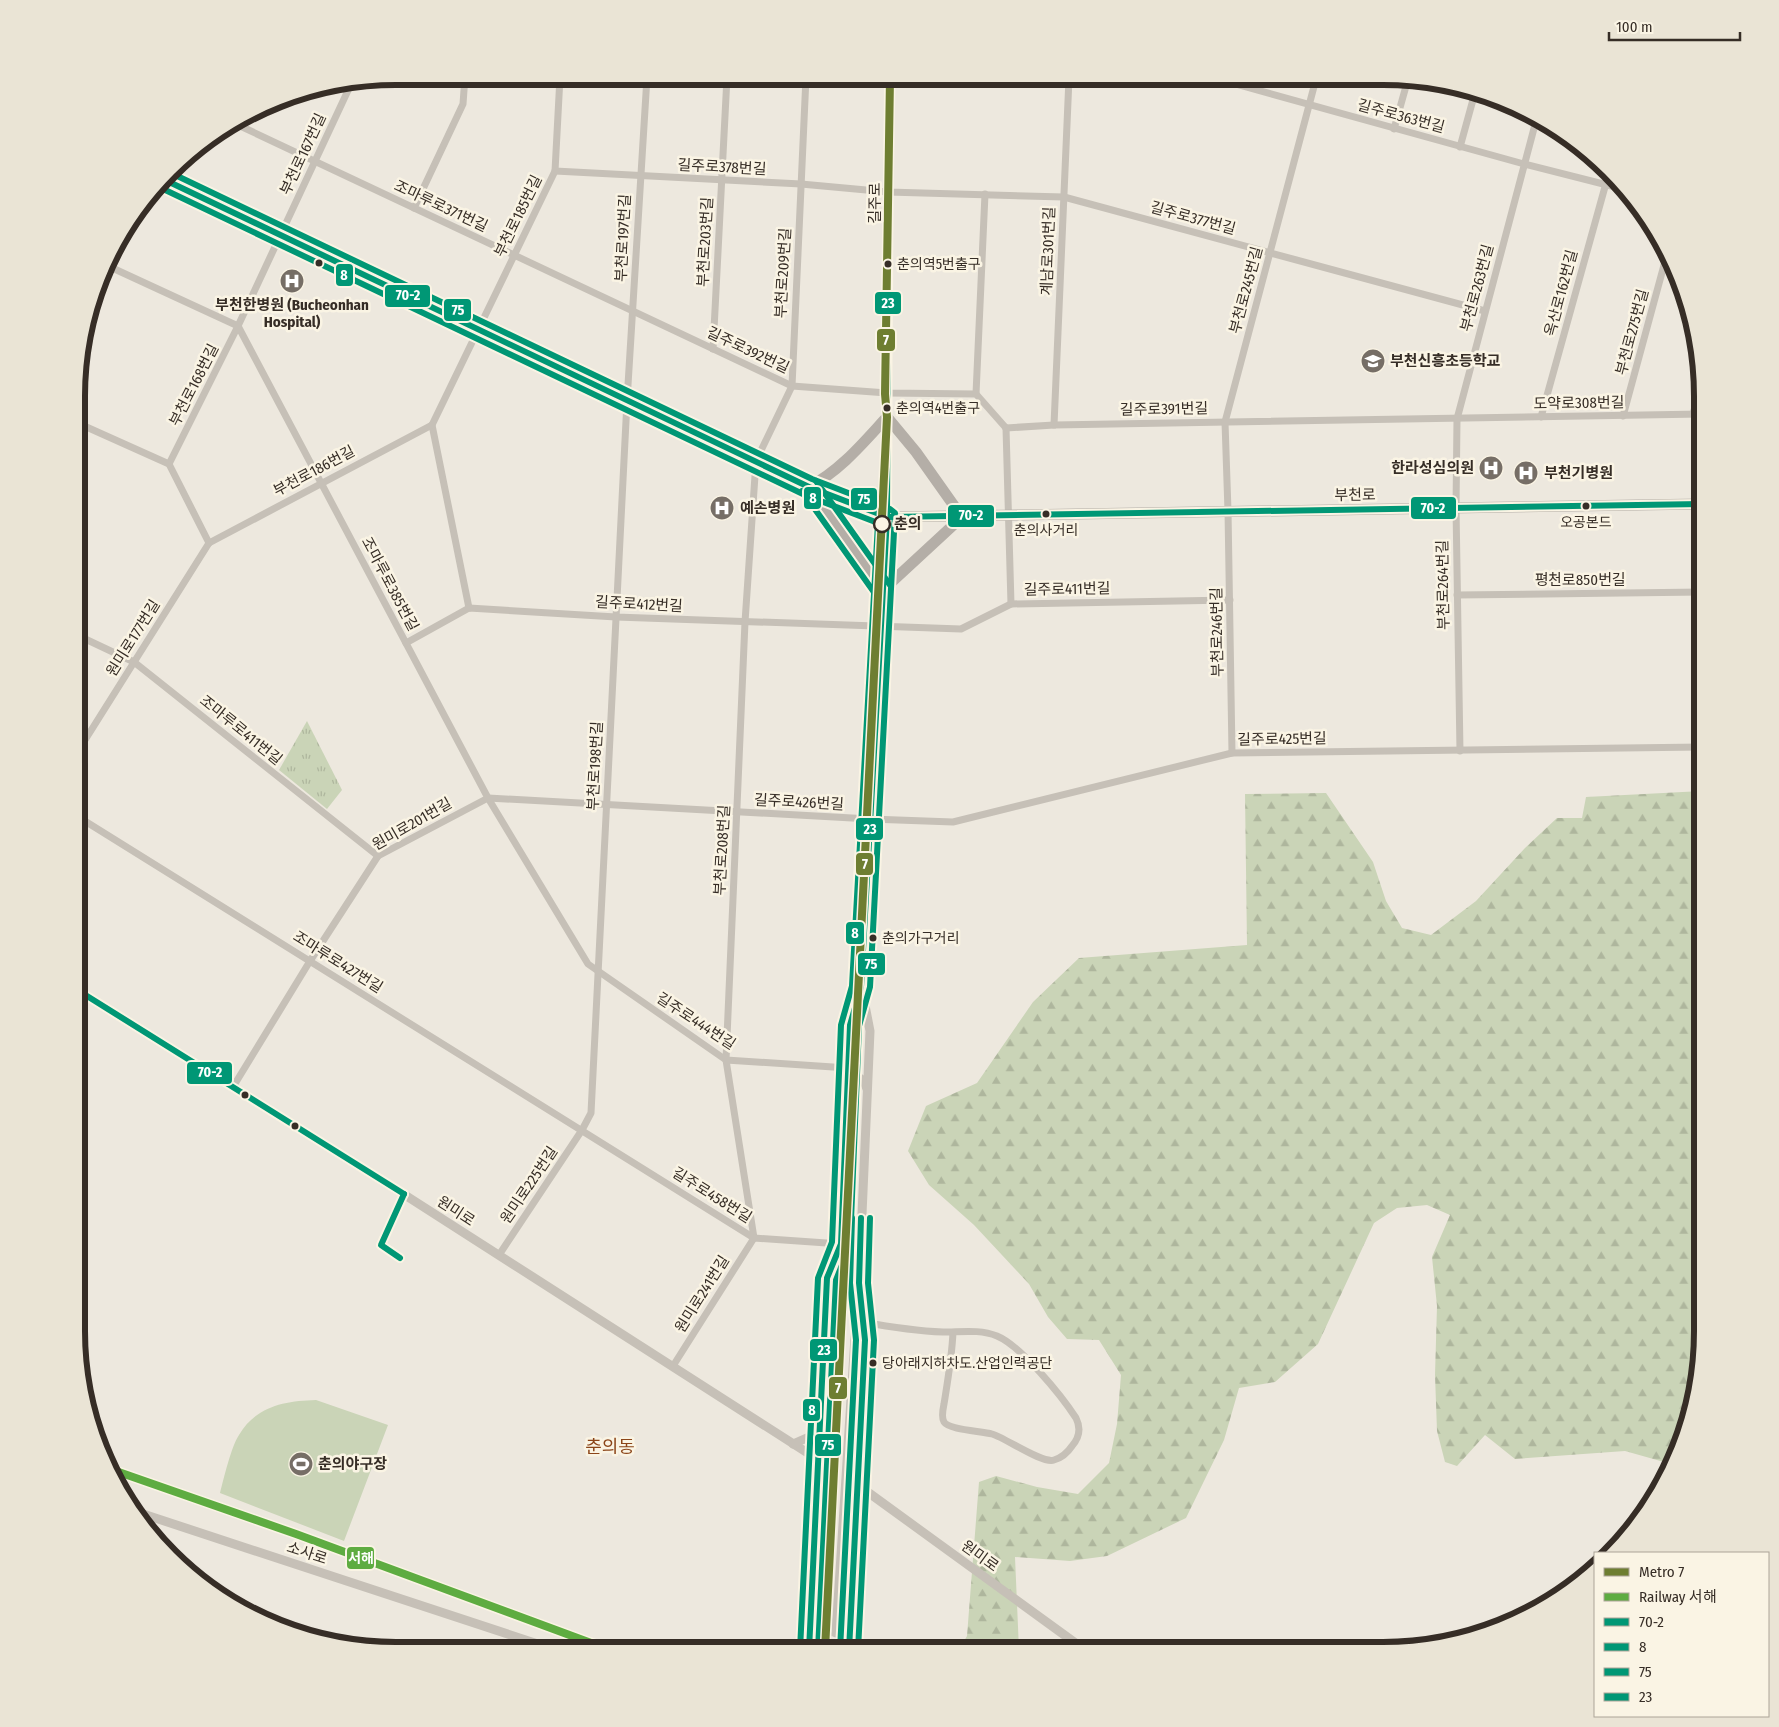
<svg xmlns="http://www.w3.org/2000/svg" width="1779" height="1727" font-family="'Fira Sans Condensed','Noto Sans KR',sans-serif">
	<defs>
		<pattern id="grass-tufts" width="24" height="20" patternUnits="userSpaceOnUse" patternTransform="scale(1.25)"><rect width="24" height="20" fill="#cad4b7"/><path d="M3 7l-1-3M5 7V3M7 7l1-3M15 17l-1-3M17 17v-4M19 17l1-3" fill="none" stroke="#aeb69d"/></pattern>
		<pattern id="forest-firs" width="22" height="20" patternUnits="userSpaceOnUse" patternTransform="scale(1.25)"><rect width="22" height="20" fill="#cad4b7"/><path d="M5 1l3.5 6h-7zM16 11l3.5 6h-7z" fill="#aeb69d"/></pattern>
	</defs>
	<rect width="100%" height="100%" fill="#ede8de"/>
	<path fill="url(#grass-tufts)" d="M307,721L342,790L327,809L279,770Z"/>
	<path fill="url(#forest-firs)" d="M1702,791V1351L1673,1461L1664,1462L1625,1451L1515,1459L1485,1435L1457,1466L1445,1462L1437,1431L1435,1375L1437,1306L1432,1257L1450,1215L1427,1205L1397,1208L1374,1223L1318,1344L1275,1382L1239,1388L1224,1440L1186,1518L1107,1556L1070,1561L1015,1557L1019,1650H959L967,1636L979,1482L996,1476L1037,1487L1078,1494L1109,1463L1117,1424L1121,1375L1099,1340L1067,1339L1048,1317L1029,1284L974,1225L929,1185L908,1151L926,1106L977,1083L1033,1002L1079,958L1247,945L1245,794L1326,793L1373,862L1386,901L1402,928L1431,935L1476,901L1525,848L1557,818H1582L1586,797Z"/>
	<path fill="#cad4b7" d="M316,1400L388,1425L344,1541L220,1493C224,1478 231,1447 239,1435C256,1406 285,1401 316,1400Z"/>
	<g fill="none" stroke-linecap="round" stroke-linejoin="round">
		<g stroke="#c8c3b9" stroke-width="9" stroke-dasharray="9 4.5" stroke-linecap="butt">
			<path d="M823,1650V1631"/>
			<path d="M835,1650L836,1633"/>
		</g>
		<g stroke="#c6c0b7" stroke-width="7">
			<path d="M1214,78L1524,164L1623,189"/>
			<path d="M238,125L792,386L887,393L976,394L1006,428"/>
			<path d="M1394,129L1408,79"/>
			<path d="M1460,147L1474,96"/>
			<path d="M555,171L801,184L888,192L1064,197L1485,311"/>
			<path d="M414,208L463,104L465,76"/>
			<path d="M108,266L238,326L488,798L588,964L726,1060L848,1068"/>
			<path d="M713,349L727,77"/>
			<path d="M976,394L985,194"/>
			<path d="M1693,414L1702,382"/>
			<path d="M1623,416L1667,254"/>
			<path d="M1541,417L1608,176"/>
			<path d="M82,425L169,464L209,543"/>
			<path d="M432,425L469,608"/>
			<path d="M1054,425L1069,78"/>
			<path d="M1006,428L1054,425L1702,414"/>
			<path d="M1006,428L1011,604"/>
			<path d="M169,464L238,326L351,84"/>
			<path d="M209,543L432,425L555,171L560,77"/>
			<path d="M1457,595L1702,592"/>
			<path d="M81,637L134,662L378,856"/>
			<path d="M406,643L469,608L616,617L961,629L1011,604L1230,600"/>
			<path d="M80,748L209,543"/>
			<path d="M1460,751L1456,508L1457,419L1537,117"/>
			<path d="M1232,753L1228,511L1225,422L1316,79"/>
			<path d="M80,818L754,1238L841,1244"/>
			<path d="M233,1087L310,961L378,856L488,798L870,819L953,822L1232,753L1702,747"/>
			<path d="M499,1255L582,1130L591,1113L627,401L647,77"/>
			<path d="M863,1322C890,1327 916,1331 943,1332C961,1332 980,1329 997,1336C1021,1346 1061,1395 1076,1418C1081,1428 1079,1438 1072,1446C1068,1452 1061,1458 1054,1460C1042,1464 1006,1438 992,1434C982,1431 949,1430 944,1422C941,1417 943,1409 944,1404C948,1379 952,1356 953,1332"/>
			<path d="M673,1366L754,1238L726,1060L745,622L756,461L792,386L806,77"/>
		</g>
		<g stroke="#c6c0b7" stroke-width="9">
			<path d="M79,991L394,1188L817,1459"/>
			<path d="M849,1087L854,1079L858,1077L864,1081L867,1089"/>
			<path d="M793,1444L818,1433"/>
			<path d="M858,1485L1085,1650"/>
			<path d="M134,1511L556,1650"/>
			<path d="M823,1631L841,1252"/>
			<path d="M836,1633L857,1306"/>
			<path d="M810,1639C817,1645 830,1653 840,1649C843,1648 847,1644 850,1642"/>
			<path d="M809,1650L817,1459L827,1278L841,1244L850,1025L861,987L887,517L889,78"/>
			<path d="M849,1650L865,1340L859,1283L870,1031L862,990"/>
		</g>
		<g stroke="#b4aea7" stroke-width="11">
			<path d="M165,180L280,236L809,487L887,517L1702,504"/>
			<path d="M809,487L841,529L883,590L962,517"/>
			<path d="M809,487C841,470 863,443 887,417L916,452L962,517"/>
		</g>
		<defs>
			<g id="bus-1">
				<path d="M165,180L809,487L887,517L1702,504"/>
				<path d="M79,991L404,1194"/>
				<path d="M400,1258L381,1245L404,1194"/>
			</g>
			<g id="bus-2">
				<path d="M161,188L805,495L878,523L852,986L841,1025L832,1242L818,1278L800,1650"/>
				<path d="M802,491L876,595"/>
				<path d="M858,1650L874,1340L868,1283L870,1218"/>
			</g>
			<g id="bus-3">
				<path d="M171,173L812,479L890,509L895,513L870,987L859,1026L850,1245L836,1280L818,1650"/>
				<path d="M816,481L890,585"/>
				<path d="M840,1650L856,1340L850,1283L852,1218"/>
			</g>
			<g id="bus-4">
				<path d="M809,1650L827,1278L841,1244L850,1025L861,987L887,517L889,78"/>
				<path d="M849,1650L865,1340L859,1283L861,1218"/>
			</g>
		</defs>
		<use href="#bus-1" stroke="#faf4e4" stroke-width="10"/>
		<use href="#bus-2" stroke="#faf4e4" stroke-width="10"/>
		<use href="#bus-3" stroke="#faf4e4" stroke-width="10"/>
		<use href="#bus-4" stroke="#faf4e4" stroke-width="10"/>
		<use href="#bus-1" stroke="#009775" stroke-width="6"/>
		<use href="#bus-2" stroke="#009775" stroke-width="6"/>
		<use href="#bus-3" stroke="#009775" stroke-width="6"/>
		<use href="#bus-4" stroke="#009775" stroke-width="6"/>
		<defs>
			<path id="rail-1" d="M110,1469L296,1534L610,1650"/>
		</defs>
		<use href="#rail-1" stroke="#faf4e4" stroke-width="11"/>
		<use href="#rail-1" stroke="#5eac41" stroke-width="8"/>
		<defs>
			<path id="metro-1" d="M825,1650L887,417L885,394L890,78"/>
		</defs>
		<use href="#metro-1" stroke="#faf4e4" stroke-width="11"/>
		<use href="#metro-1" stroke="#6e7e31" stroke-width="8"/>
	</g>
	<defs>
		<symbol id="hospital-disc" viewBox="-11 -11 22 22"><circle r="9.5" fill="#766e66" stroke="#faf4e4"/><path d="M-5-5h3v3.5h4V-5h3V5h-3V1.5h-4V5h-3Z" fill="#fff"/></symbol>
		<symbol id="school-disc" viewBox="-11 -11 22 22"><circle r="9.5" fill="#766e66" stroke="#faf4e4"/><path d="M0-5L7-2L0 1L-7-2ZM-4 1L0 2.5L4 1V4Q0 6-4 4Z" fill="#fff"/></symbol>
		<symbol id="stadium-disc" viewBox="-11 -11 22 22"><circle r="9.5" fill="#766e66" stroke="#faf4e4"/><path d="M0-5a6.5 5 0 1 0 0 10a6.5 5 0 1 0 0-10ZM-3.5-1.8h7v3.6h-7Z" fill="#fff"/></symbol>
	</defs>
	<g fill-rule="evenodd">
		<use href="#hospital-disc" x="278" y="267" width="28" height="28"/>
		<use href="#school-disc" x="1359" y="347" width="28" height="28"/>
		<use href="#hospital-disc" x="1477" y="454" width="28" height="28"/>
		<use href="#hospital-disc" x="1512" y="459" width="28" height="28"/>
		<use href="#hospital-disc" x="708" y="494" width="28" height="28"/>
		<use href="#stadium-disc" x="287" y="1450" width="28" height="28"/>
	</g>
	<g fill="#362d26" stroke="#faf4e4" stroke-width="2">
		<circle cx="319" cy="263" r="4.5"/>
		<circle cx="888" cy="264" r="4.5"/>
		<circle cx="887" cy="408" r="4.5"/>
		<circle cx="1586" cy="506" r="4.5"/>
		<circle cx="1046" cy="514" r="4.5"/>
		<circle cx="873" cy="938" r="4.5"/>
		<circle cx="245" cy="1095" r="4.5"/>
		<circle cx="295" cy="1126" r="4.5"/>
		<circle cx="873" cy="1363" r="4.5"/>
	</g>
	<circle fill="#faf4e4" stroke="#362d26" stroke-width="2.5" cx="882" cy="524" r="8"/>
	<g text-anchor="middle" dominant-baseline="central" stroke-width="5" stroke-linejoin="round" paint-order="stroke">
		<g font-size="14" fill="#362d26" stroke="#faf4e4" text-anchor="start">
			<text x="897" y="264">춘의역5번출구</text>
			<text x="896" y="408">춘의역4번출구</text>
			<text x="1586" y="522" text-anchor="middle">오공본드</text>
			<text x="1046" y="530" text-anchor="middle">춘의사거리</text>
			<text x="882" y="938">춘의가구거리</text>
			<text x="882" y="1363">당아래지하차도.산업인력공단</text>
		</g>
		<g font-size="15" fill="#362d26" stroke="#faf4e4">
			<text transform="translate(1401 116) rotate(15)">길주로363번길</text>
			<text transform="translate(303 154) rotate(-65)">부천로167번길</text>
			<text transform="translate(722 167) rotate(3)">길주로378번길</text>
			<text transform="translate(875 203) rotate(-90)">길주로</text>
			<text transform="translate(441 206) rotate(25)">조마루로371번길</text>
			<text transform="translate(518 216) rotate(-64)">부천로185번길</text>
			<text transform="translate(1193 218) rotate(15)">길주로377번길</text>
			<text transform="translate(623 238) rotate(-87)">부천로197번길</text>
			<text transform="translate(705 242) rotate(-87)">부천로203번길</text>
			<text transform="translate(1048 251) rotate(-88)">계남로301번길</text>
			<text transform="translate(783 273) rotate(-87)">부천로209번길</text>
			<text transform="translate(1477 288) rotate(-75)">부천로263번길</text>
			<text transform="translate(1246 290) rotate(-75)">부천로245번길</text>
			<text transform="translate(1561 293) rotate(-75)">옥산로162번길</text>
			<text transform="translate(1632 332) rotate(-75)">부천로275번길</text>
			<text transform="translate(748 350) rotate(25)">길주로392번길</text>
			<text transform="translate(194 385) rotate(-63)">부천로168번길</text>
			<text transform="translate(1579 403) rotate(-1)">도약로308번길</text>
			<text transform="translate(1164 409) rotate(-1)">길주로391번길</text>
			<text transform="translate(314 471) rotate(-28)">부천로186번길</text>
			<text transform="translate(1355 495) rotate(-1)">부천로</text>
			<text x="1580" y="580">평천로850번길</text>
			<text transform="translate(390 584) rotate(62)">조마루로385번길</text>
			<text transform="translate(1443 585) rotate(-91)">부천로264번길</text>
			<text transform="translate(1067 589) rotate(-1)">길주로411번길</text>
			<text transform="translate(639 604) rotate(3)">길주로412번길</text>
			<text transform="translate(1217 632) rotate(-91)">부천로246번길</text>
			<text transform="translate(133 638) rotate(-58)">원미로177번길</text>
			<text transform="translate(241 730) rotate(39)">조마루로411번길</text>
			<text transform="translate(1282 739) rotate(-1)">길주로425번길</text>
			<text transform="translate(595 766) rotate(-87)">부천로198번길</text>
			<text transform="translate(799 802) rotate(3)">길주로426번길</text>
			<text transform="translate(412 824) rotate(-30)">원미로201번길</text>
			<text transform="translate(722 850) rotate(-87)">부천로208번길</text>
			<text transform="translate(338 962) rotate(32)">조마루로427번길</text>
			<text transform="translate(696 1021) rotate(33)">길주로444번길</text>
			<text transform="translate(529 1185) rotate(-56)">원미로225번길</text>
			<text transform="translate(712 1195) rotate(32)">길주로458번길</text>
			<text transform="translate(456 1211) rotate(33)">원미로</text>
			<text transform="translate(702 1294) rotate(-58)">원미로241번길</text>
			<text transform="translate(307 1553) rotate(18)">소사로</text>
			<text transform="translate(980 1556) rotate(36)">원미로</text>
		</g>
		<g font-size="15" font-weight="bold" fill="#362d26" stroke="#faf4e4" text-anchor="start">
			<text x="292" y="305" text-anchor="middle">부천한병원 (Bucheonhan<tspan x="292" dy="17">Hospital)</tspan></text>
			<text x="1390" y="361">부천신흥초등학교</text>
			<text x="1474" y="468" text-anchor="end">한라성심의원</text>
			<text x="1544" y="473">부천기병원</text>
			<text x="740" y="508">예손병원</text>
			<text x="318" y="1464">춘의야구장</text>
		</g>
		<g font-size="15" font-weight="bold" fill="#362d26" stroke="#faf4e4" text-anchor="start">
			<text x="894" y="524">춘의</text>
		</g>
		<g font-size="18" fill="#8b4519" stroke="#faf4e4">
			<text x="610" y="1447">춘의동</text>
		</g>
	</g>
	<path d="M0 0H1779V1727H0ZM396 85H1383A311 311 0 0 1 1694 396V1331A311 311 0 0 1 1383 1642H396A311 311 0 0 1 85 1331V396A311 311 0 0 1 396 85Z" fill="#eae4d5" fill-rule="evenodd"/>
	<path fill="none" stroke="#362d26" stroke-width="6" d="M396 85H1383A311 311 0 0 1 1694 396V1331A311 311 0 0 1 1383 1642H396A311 311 0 0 1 85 1331V396A311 311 0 0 1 396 85Z"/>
	<g stroke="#faf4e4" stroke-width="2">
		<rect x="335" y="263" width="19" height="24" rx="5" fill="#009775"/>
		<rect x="384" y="284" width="47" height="24" rx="5" fill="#009775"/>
		<rect x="874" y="291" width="28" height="24" rx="5" fill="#009775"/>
		<rect x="443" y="298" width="29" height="24" rx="5" fill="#009775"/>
		<rect x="876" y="328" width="20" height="24" rx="5" fill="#6e7e31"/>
		<rect x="803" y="486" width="19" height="24" rx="5" fill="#009775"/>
		<rect x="850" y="487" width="28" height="24" rx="5" fill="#009775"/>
		<rect x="1410" y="496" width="47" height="24" rx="5" fill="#009775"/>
		<rect x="947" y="504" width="48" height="24" rx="5" fill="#009775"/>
		<rect x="855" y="817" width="29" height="24" rx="5" fill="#009775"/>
		<rect x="855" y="852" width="19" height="24" rx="5" fill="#6e7e31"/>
		<rect x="845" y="921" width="20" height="24" rx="5" fill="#009775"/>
		<rect x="857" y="952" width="29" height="24" rx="5" fill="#009775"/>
		<rect x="186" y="1061" width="47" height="24" rx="5" fill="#009775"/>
		<rect x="809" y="1338" width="29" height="24" rx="5" fill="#009775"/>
		<rect x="828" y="1376" width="20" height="24" rx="5" fill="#6e7e31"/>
		<rect x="802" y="1398" width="19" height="24" rx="5" fill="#009775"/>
		<rect x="814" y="1433" width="28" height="24" rx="5" fill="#009775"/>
		<rect x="346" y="1546" width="29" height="24" rx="5" fill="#5eac41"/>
	</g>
	<g font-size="14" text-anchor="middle" font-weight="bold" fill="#fff">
		<text x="344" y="280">8</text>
		<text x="408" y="300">70-2</text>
		<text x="888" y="308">23</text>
		<text x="458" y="315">75</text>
		<text x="886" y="345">7</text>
		<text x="813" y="503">8</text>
		<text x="864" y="504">75</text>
		<text x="1433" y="513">70-2</text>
		<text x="971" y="520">70-2</text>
		<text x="870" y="834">23</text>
		<text x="865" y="869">7</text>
		<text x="855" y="938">8</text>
		<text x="871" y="969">75</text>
		<text x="210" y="1077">70-2</text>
		<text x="824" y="1355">23</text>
		<text x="838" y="1393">7</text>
		<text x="812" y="1415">8</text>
		<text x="828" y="1450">75</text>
		<text x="361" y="1563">서해</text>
	</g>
	<rect x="1594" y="1552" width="175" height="165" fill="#faf4e4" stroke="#aca498"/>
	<rect x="1604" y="1568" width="25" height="8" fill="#6e7e31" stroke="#aca498"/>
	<text x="1639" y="1577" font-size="15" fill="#362d26">Metro 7</text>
	<rect x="1604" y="1593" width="25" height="8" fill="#5eac41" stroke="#aca498"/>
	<text x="1639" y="1602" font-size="15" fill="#362d26">Railway 서해</text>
	<rect x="1604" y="1618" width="25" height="8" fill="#009775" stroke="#aca498"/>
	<text x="1639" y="1627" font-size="15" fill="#362d26">70-2</text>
	<rect x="1604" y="1643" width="25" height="8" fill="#009775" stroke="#aca498"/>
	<text x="1639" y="1652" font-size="15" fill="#362d26">8</text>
	<rect x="1604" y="1668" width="25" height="8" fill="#009775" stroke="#aca498"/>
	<text x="1639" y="1677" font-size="15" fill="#362d26">75</text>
	<rect x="1604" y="1693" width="25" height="8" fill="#009775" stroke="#aca498"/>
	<text x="1639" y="1702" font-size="15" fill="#362d26">23</text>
	<path d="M1609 32v8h131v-8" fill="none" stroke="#362d26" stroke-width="2.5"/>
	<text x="1616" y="32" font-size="15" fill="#362d26" stroke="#faf4e4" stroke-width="4" paint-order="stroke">100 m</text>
</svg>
